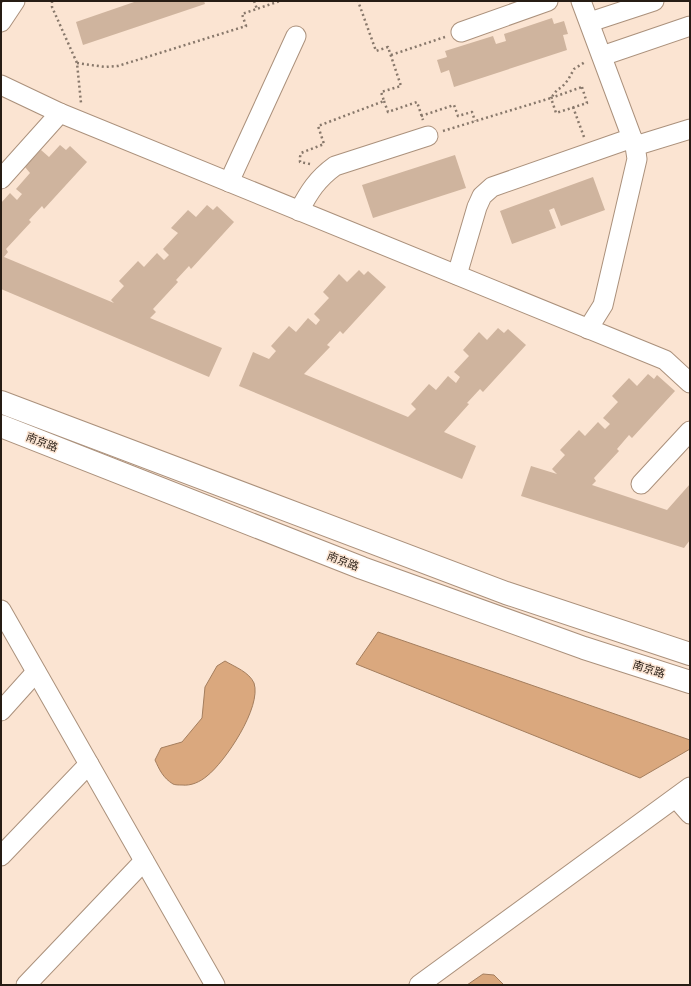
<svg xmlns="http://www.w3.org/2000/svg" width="691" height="986" font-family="'Libre Baskerville','Noto Sans SC',serif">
	<rect width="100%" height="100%" fill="#fbe4d2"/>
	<g fill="#daa87e" stroke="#a47e5e">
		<path d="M378,632L690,740V749L640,778L356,664Z"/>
		<path d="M225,661C235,667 249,672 254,683C262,707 225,762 207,776C200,782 191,786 182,785C179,785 175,785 173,784C163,778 159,769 155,760L161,748L182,742L202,718L205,687L217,666Z"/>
		<path d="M483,974L494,975L504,985H467Z"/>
	</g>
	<g fill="#cfb49e">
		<path d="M137,1H204L205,4L83,45L76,22Z"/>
		<path d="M552,18L554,24L564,21L568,34L563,35L567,50L454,87L449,70L441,73L437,60L447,57L445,51L493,36L496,44L506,41L504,34Z"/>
		<path d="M60,145L66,150L70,146L87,162L44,209L42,206L29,220L31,222L6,249L8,252L4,257L114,303L111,300L124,286L119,281L138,261L144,267L157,253L164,260L169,255L163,249L178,233L171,228L188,210L196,217L207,205L213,210L217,206L234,222L191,269L189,266L176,280L178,282L153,309L156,312L150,318L222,348L209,377L1,289V203L10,193L17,200L22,194L16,189L30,173L25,167L41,150L49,157Z"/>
		<path d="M455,155L466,188L373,218L362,185Z"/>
		<path d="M593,177L605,210L561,226L554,208L549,210L556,228L512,244L500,211Z"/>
		<path d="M359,270L364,275L368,271L386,287L343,334L340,331L327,345L330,347L304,374L408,417L416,409L411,404L429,384L436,390L448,376L456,383L460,377L454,372L469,356L463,350L479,332L487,340L498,328L504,333L508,329L526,345L483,392L480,389L467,403L469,404L444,432L476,446L462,479L239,386L253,352L269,359L276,351L271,346L289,326L296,332L308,318L316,325L320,320L314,314L329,298L323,292L339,274L347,282Z"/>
		<path d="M648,374L654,379L657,375L675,391L632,438L629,435L617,449L619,451L594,478L596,481L592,485L667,510L690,484V540L684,548L521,496L531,466L557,474L552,469L565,455L560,450L579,430L585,436L598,422L605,429L610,424L603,418L618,402L612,396L629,378L637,386Z"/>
	</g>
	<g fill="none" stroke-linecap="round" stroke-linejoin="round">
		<defs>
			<g id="minor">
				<path d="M581,1L632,138L635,146L637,159L603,305L588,329"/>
				<path d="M1,22L15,1"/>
				<path d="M590,22L654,1"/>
				<path d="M461,32L548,1"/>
				<path d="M602,56L690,26"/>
				<path d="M1,85L60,113L665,360L690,383"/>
				<path d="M635,146L690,129"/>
				<path d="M1,179L60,113"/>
				<path d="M229,182L296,36"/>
				<path d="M299,211C309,192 317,179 335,166L428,136"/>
				<path d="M457,275L477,207L482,196L492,187L632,138"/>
				<path d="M641,484L690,431"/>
				<path d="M1,610L215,985"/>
				<path d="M1,711L36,672"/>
				<path d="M676,798L690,814"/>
				<path d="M1,856L89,764"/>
				<path d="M26,985L144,861"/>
				<path d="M419,985L690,787"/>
			</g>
			<g id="major">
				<path d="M1,402L506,593L690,654"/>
				<path d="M1,426L362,568L584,648L690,682"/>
			</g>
		</defs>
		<use href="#minor" stroke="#ab917c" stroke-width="21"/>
		<use href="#major" stroke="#ab917c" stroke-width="24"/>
		<g stroke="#88786b" stroke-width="2.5" stroke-dasharray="2 3" stroke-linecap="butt">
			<path d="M52,1V7L77,63L81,103"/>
			<path d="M254,1L257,9"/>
			<path d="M391,55L445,37"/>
			<path d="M77,63L105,67L118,66L246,26L242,14L280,1"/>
			<path d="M582,87L587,103L556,113L551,98Z"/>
			<path d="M384,101L388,112L417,102L423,120"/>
			<path d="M573,107L584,137"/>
			<path d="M421,116L454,105L458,116L472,112L475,121"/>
			<path d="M443,131L551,98L557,90L562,87L568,80L574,69L585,62"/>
			<path d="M310,164L300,162V157L301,153L324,144L318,126L384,101L381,92L401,86L388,47L376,51L358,1"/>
		</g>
		<use href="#minor" stroke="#fff" stroke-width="19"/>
		<use href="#major" stroke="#fff" stroke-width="22"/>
	</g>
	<g text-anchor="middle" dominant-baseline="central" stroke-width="3" stroke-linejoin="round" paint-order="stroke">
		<g font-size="11" fill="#261c14" stroke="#fbe4d2">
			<text transform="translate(42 442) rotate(21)">南京路</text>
			<text transform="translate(343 561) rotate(21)">南京路</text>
			<text transform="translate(649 669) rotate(18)">南京路</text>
		</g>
	</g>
	<rect width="691" height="986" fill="none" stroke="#261c14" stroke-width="4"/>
</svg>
